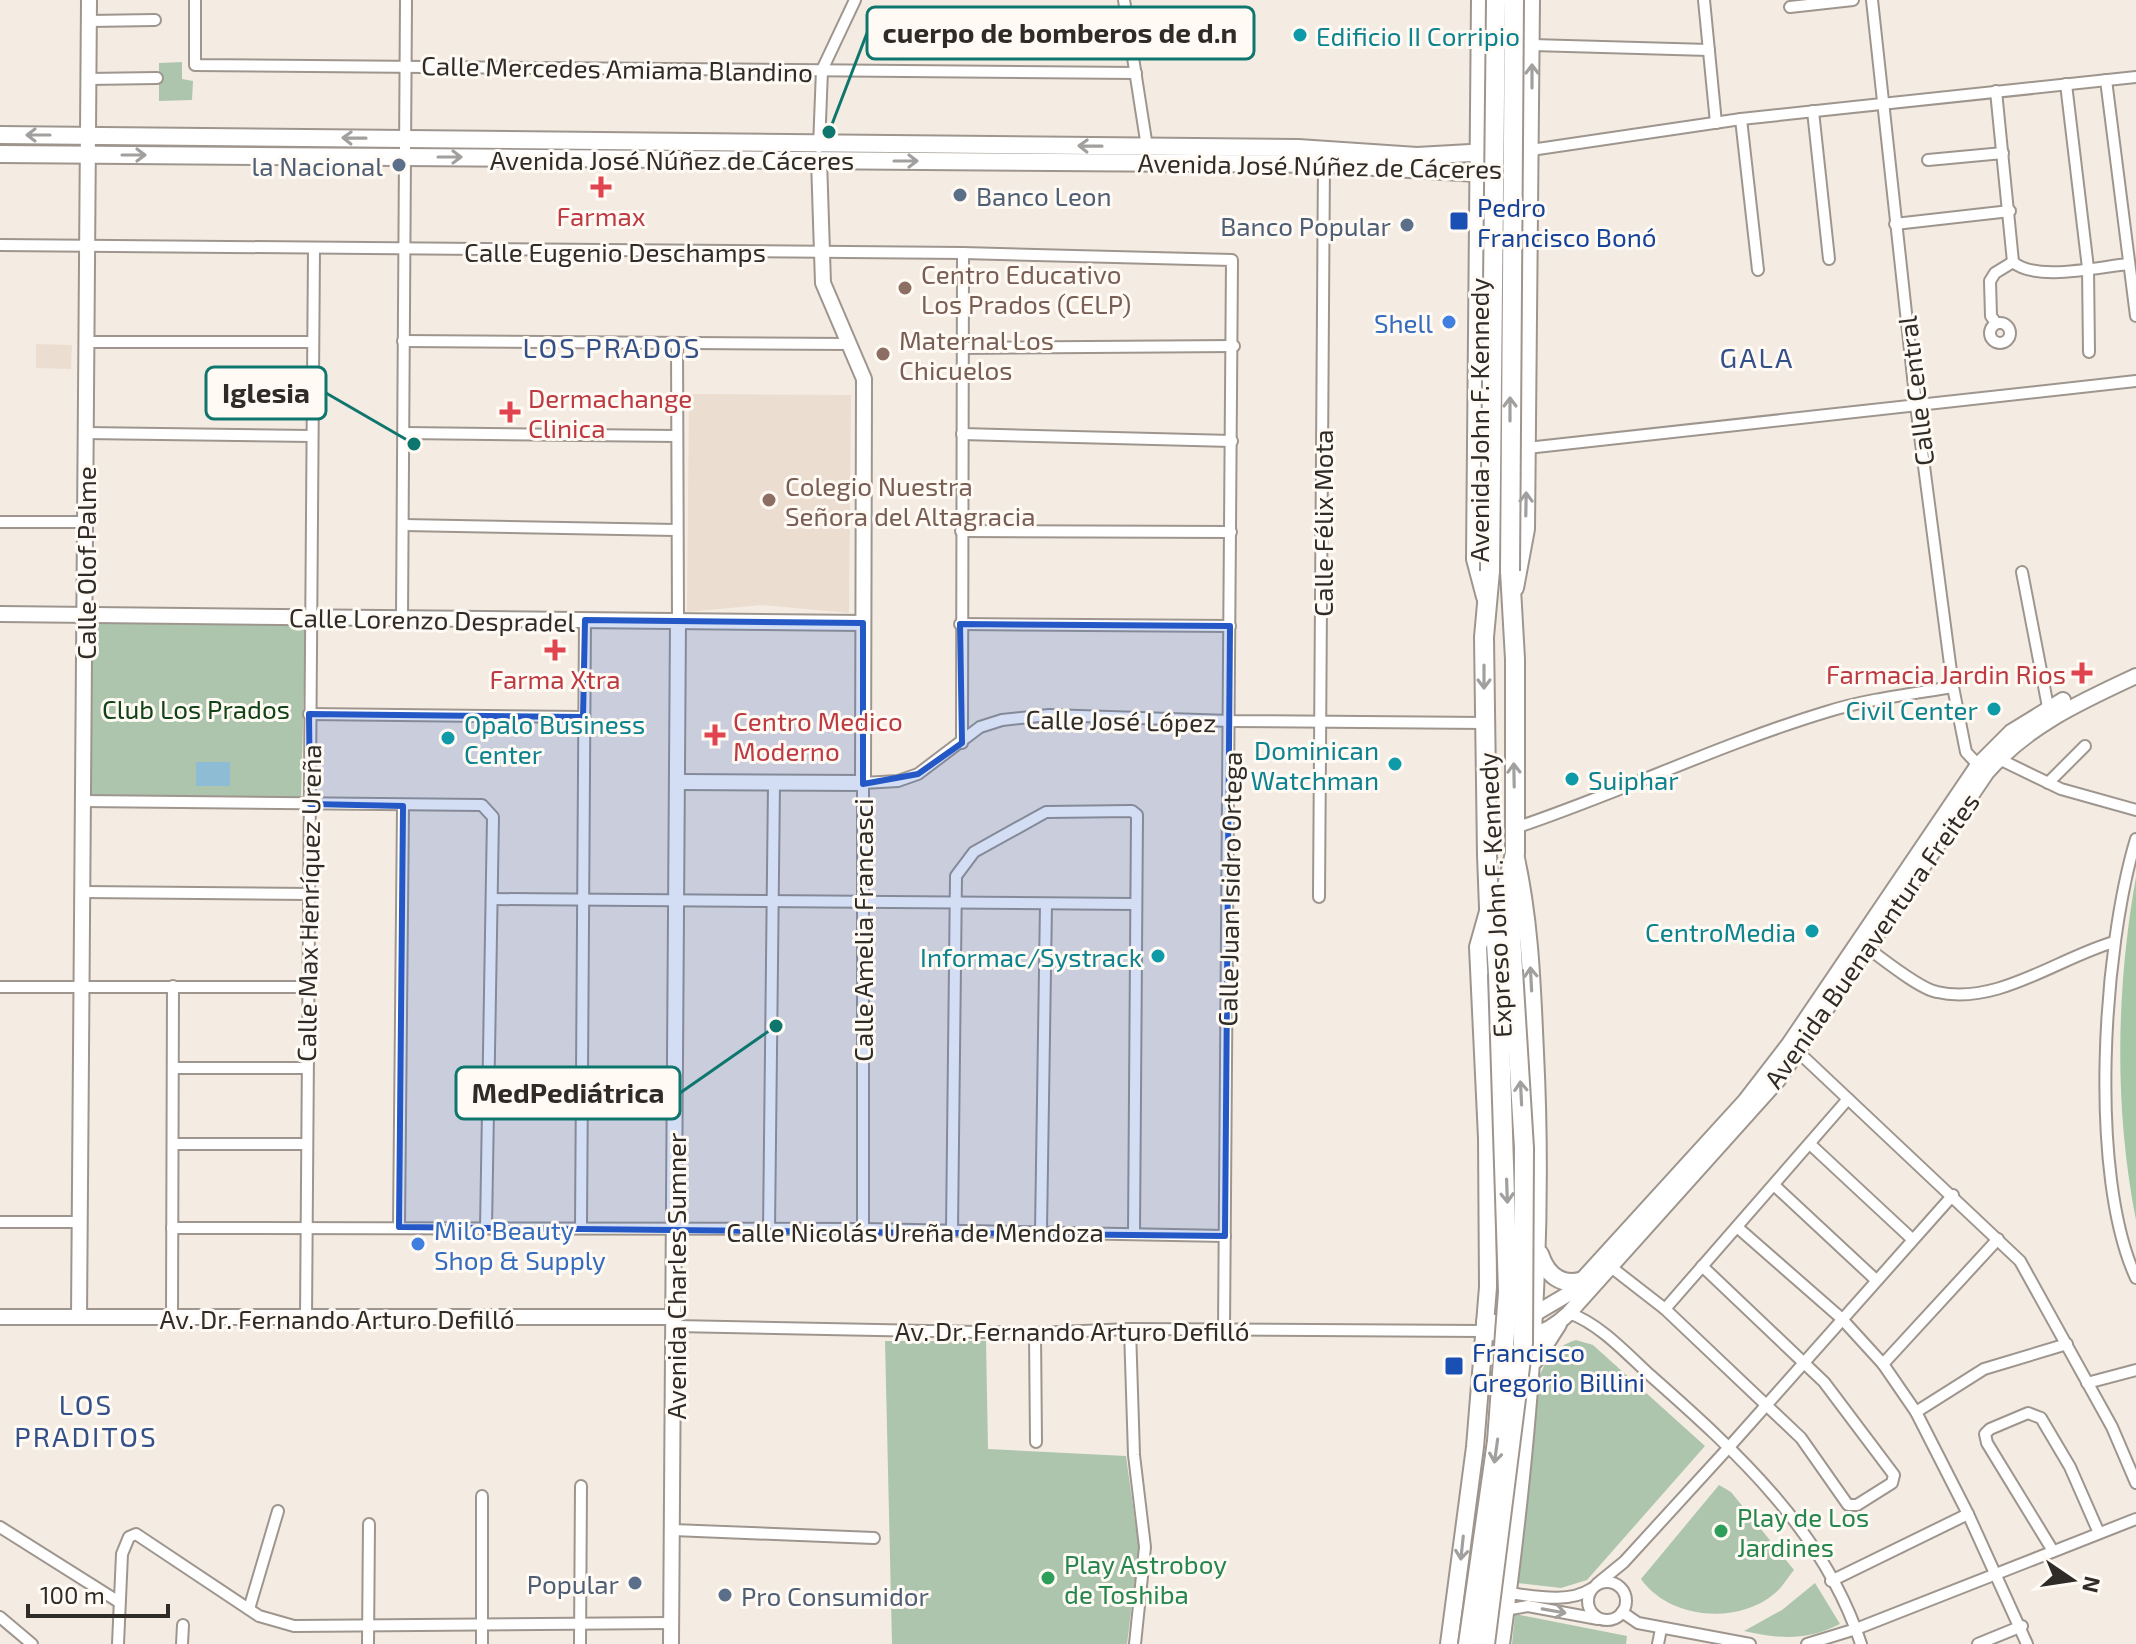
<svg xmlns="http://www.w3.org/2000/svg" width="2136" height="1644" font-family="'Exo 2',sans-serif">
	<rect width="100%" height="100%" fill="#f4ece2"/>
	<g fill="#ebddcf">
		<path d="M36,344L72,345L71,369L36,368Z"/>
		<path d="M689,394L851,395L849,613L762,605L687,612Z"/>
	</g>
	<g fill="#adc5ad">
		<path d="M182,62V79L193,81L192,100L159,101V63Z"/>
		<path d="M306,617L301,798H87L90,618Z"/>
		<path d="M1576,1340L1593,1345L1705,1446L1587,1580L1561,1588L1517,1583L1539,1377C1547,1357 1555,1347 1576,1340Z"/>
		<path d="M885,1341H986L988,1449L1126,1456L1139,1549L1127,1644H892Z"/>
		<path d="M1719,1485L1731,1492L1794,1570C1788,1577 1782,1588 1774,1594C1737,1625 1669,1619 1641,1579Z"/>
		<path d="M1815,1583L1840,1624C1806,1641 1781,1639 1744,1631L1782,1610Z"/>
		<path d="M1515,1614L1627,1636L1626,1644H1512Z"/>
	</g>
	<path fill="#a5c7a5" d="M2136,877V1220C2114,1109 2116,988 2136,877Z"/>
	<rect fill="#8fbcd5" x="196" y="762" width="34" height="24"/>
	<g fill="none" stroke-linecap="round" stroke-linejoin="round">
		<defs>
			<g id="street">
				<path d="M195,0V65L1136,73"/>
				<path d="M1124,0L1147,147"/>
				<path d="M1704,0L1716,123"/>
				<path d="M1872,0L1916,405L1953,687L1966,752L1982,769"/>
				<path d="M1790,7L1853,0"/>
				<path d="M89,21L155,20"/>
				<path d="M1532,45L1709,50"/>
				<path d="M88,79L157,78"/>
				<path d="M2106,80L2136,316"/>
				<path d="M2066,84L2088,268L2089,352"/>
				<path d="M1996,91L2013,262"/>
				<path d="M1813,111L1829,259"/>
				<path d="M1741,119L1758,270"/>
				<path d="M819,147L822,70L855,0"/>
				<path d="M1531,150L1741,119L2136,77"/>
				<path d="M1928,160L2003,153"/>
				<path d="M1895,224L2010,211"/>
				<path d="M0,245L963,253L1232,260L1224,1330"/>
				<circle cx="2000" cy="333" r="10"/>
				<path d="M1996,323L1991,316L1990,281L1995,273L2013,262C2036,282 2098,267 2128,264"/>
				<path d="M403,341L850,344"/>
				<path d="M86,342H312"/>
				<path d="M677,343L678,621"/>
				<path d="M962,348L1234,346"/>
				<path d="M85,433L311,436"/>
				<path d="M404,433L677,436"/>
				<path d="M962,434L1232,441"/>
				<path d="M1527,448L2136,381"/>
				<path d="M0,522H86"/>
				<path d="M404,525L676,530"/>
				<path d="M961,531L1231,532"/>
				<path d="M2022,572L2048,707"/>
				<path d="M402,618L406,0"/>
				<path d="M960,624L1230,626"/>
				<path d="M309,714L583,717"/>
				<path d="M962,743L963,253"/>
				<path d="M1999,759L2061,789L2136,810"/>
				<path d="M2048,783L2085,746"/>
				<path d="M83,801L482,805L493,817L486,1228"/>
				<path d="M1515,828C1620,793 1720,744 1826,712C1867,699 1911,694 1953,687"/>
				<path d="M2136,839C2103,948 2088,1174 2136,1278"/>
				<path d="M83,892L309,894"/>
				<path d="M1319,897L1324,160"/>
				<path d="M492,899L1136,904"/>
				<path d="M1869,949C1884,960 1920,989 1937,992C1997,1006 2058,958 2114,942"/>
				<path d="M0,987H307"/>
				<path d="M1794,1048L2020,1261L2112,1427L2136,1483"/>
				<path d="M174,1068H306"/>
				<path d="M173,1144H307"/>
				<path d="M1811,1145L1912,1239"/>
				<path d="M1774,1185L1876,1280"/>
				<path d="M0,1222H80"/>
				<path d="M399,1227L403,806"/>
				<path d="M1737,1227L1841,1318L1883,1364L1916,1412L1968,1514L2027,1644"/>
				<path d="M172,1228L863,1229L1225,1236"/>
				<path d="M581,1228L585,620"/>
				<path d="M863,1229V783L898,781L918,774L980,727L1002,720L1049,715L1230,721L1485,723"/>
				<path d="M769,1230L774,783"/>
				<path d="M952,1230L956,876L974,852L1046,812L1132,811L1137,815L1134,1233"/>
				<path d="M1041,1231L1046,904"/>
				<path d="M1611,1267L1665,1309L1801,1438L1848,1505H1857L1892,1483L1894,1475L1824,1382L1702,1266"/>
				<path d="M1665,1309L1848,1099"/>
				<path d="M1569,1313C1600,1324 1627,1354 1651,1376C1737,1452 1824,1531 1861,1644"/>
				<path d="M172,1318L173,986"/>
				<path d="M306,1318L314,248"/>
				<path d="M675,1326L1035,1333L1130,1329L1483,1331"/>
				<path d="M1130,1329L1134,1455L1145,1547L1135,1644"/>
				<path d="M1035,1333L1036,1442"/>
				<path d="M1883,1364L1998,1239"/>
				<path d="M2087,1383L2136,1370"/>
				<path d="M1916,1412L1984,1369L2067,1344"/>
				<path d="M482,1496V1644"/>
				<path d="M0,1527L119,1602"/>
				<path d="M673,1530L874,1538"/>
				<path d="M2053,1551L1987,1443L1985,1434L1990,1429L2028,1413L2041,1418L2070,1467L2099,1533"/>
				<path d="M1831,1581L1968,1514"/>
				<circle cx="1607" cy="1601" r="19"/>
				<path d="M1597,1584L1624,1562L1730,1446L1953,1195"/>
				<path d="M1508,1593C1534,1596 1568,1604 1591,1589"/>
				<path d="M249,1609L278,1511"/>
				<path d="M1505,1610L1528,1606L1598,1619"/>
				<path d="M1622,1612L1638,1623L1750,1644"/>
				<path d="M0,1617L32,1644"/>
				<path d="M118,1644L122,1554L129,1537L136,1534L259,1616L294,1626L671,1623"/>
				<path d="M182,1644L183,1625"/>
				<path d="M368,1644L369,1524"/>
				<path d="M580,1644L581,1486"/>
				<path d="M1658,1644L1661,1629"/>
				<path d="M1807,1644L1856,1629L2136,1519"/>
				<path d="M1978,1644L2022,1626"/>
			</g>
			<g id="secondary">
				<path d="M0,614L863,623"/>
				<path d="M680,782L863,783L864,379L823,283L819,160"/>
				<path d="M0,1317H675"/>
				<path d="M79,1317L89,0"/>
				<path d="M1484,1322H1521L1570,1293L1745,1101L1789,1044L1978,765L2011,732L2063,700"/>
				<path d="M1483,1331C1520,1340 1541,1340 1569,1313L1778,1080L1987,772C2029,725 2080,702 2136,676"/>
				<path d="M671,1644L678,621"/>
			</g>
			<g id="primary">
				<path d="M1480,0L1475,559L1485,597"/>
				<path d="M0,135L1298,148L1417,156L1506,151"/>
				<path d="M0,154L1324,164L1478,173C1504,173 1515,169 1531,150"/>
				<path d="M1515,588L1526,529L1531,0"/>
				<path d="M1540,1254C1547,1275 1561,1287 1583,1280"/>
				<path d="M1535,1360L1558,1324"/>
				<path d="M1449,1644L1475,1447L1488,1287L1487,1138L1478,947L1489,908"/>
				<path d="M1501,1644C1528,1444 1545,1255 1535,1053C1532,986 1530,920 1515,854"/>
			</g>
			<g id="highway">
				<path d="M1490,571L1484,637L1487,855L1489,908L1495,928L1498,974"/>
				<path d="M1510,571L1515,659V853L1508,882L1513,970"/>
			</g>
		</defs>
		<use href="#street" stroke="#9e968e" stroke-width="14"/>
		<use href="#secondary" stroke="#9e968e" stroke-width="18"/>
		<use href="#primary" stroke="#9e968e" stroke-width="20"/>
		<use href="#highway" stroke="#9e968e" stroke-width="22"/>
		<use href="#street" stroke="#fff" stroke-width="10"/>
		<use href="#secondary" stroke="#fff" stroke-width="14"/>
		<use href="#primary" stroke="#fff" stroke-width="16"/>
		<use href="#highway" stroke="#fff" stroke-width="18"/>
		<defs>
			<g id="highway-bridge">
				<path d="M1490,571L1496,0"/>
				<path d="M1510,571L1514,0"/>
				<path d="M1468,1644L1497,1441L1508,1292L1498,974"/>
				<path d="M1485,1644L1523,1343L1524,1148L1513,970"/>
			</g>
		</defs>
		<use href="#highway-bridge" stroke="#9e968e" stroke-width="22" stroke-linecap="butt"/>
		<use href="#highway-bridge" stroke="#fff" stroke-width="18"/>
	</g>
	<defs><path id="oneway-shaft" d="M-6 0H5M1.5-3L5.5 0L1.5 3" fill="none" stroke-width="1.6" stroke-linecap="round" stroke-linejoin="round" transform="scale(2)"/></defs>
	<g stroke="#a1a09e">
		<use href="#oneway-shaft" transform="translate(1532 76) rotate(-90)"/>
		<use href="#oneway-shaft" transform="translate(38 135) rotate(180)"/>
		<use href="#oneway-shaft" transform="translate(354 138) rotate(-179)"/>
		<use href="#oneway-shaft" transform="translate(1090 146) rotate(-179)"/>
		<use href="#oneway-shaft" transform="translate(134 155)"/>
		<use href="#oneway-shaft" transform="translate(450 157)"/>
		<use href="#oneway-shaft" transform="translate(906 161)"/>
		<use href="#oneway-shaft" transform="translate(1510 409) rotate(-90)"/>
		<use href="#oneway-shaft" transform="translate(1526 504) rotate(-89)"/>
		<use href="#oneway-shaft" transform="translate(1484 677) rotate(90)"/>
		<use href="#oneway-shaft" transform="translate(1514 775) rotate(-91)"/>
		<use href="#oneway-shaft" transform="translate(1531 979) rotate(-93)"/>
		<use href="#oneway-shaft" transform="translate(1521 1093) rotate(-93)"/>
		<use href="#oneway-shaft" transform="translate(1507 1191) rotate(88)"/>
		<use href="#oneway-shaft" transform="translate(1496 1451) rotate(98)"/>
		<use href="#oneway-shaft" transform="translate(1462 1548) rotate(96)"/>
		<use href="#oneway-shaft" transform="translate(1554 1611) rotate(10)"/>
	</g>
	<path fill="#2458c6" fill-opacity="0.2" stroke="#2458c6" stroke-width="6" stroke-linejoin="round" d="M585,620L863,623V784L918,774L962,743L960,624L1230,626L1225,1236L399,1227L403,806L310,804L309,714L583,717Z"/>
	<g fill="#0f9aa8" stroke="#fffaf4" stroke-width="3">
		<circle cx="1300" cy="35" r="8"/>
		<circle cx="1994" cy="709" r="8"/>
		<circle cx="448" cy="738" r="8"/>
		<circle cx="1395" cy="764" r="8"/>
		<circle cx="1572" cy="779" r="8"/>
		<circle cx="1812" cy="931" r="8"/>
		<circle cx="1158" cy="956" r="8"/>
	</g>
	<g fill="#5c6f8a" stroke="#fffaf4" stroke-width="3">
		<circle cx="399" cy="165" r="8"/>
		<circle cx="960" cy="195" r="8"/>
		<circle cx="1407" cy="225" r="8"/>
		<circle cx="635" cy="1583" r="8"/>
		<circle cx="725" cy="1595" r="8"/>
	</g>
	<g fill="#e0444e" stroke="#fffaf4" stroke-width="3">
		<path d="M597 175h8v8h8v8h-8v8h-8v-8h-8v-8h8z"/>
		<path d="M506 400h8v8h8v8h-8v8h-8v-8h-8v-8h8z"/>
		<path d="M551 638h8v8h8v8h-8v8h-8v-8h-8v-8h8z"/>
		<path d="M2078 661h8v8h8v8h-8v8h-8v-8h-8v-8h8z"/>
		<path d="M711 723h8v8h8v8h-8v8h-8v-8h-8v-8h8z"/>
	</g>
	<g fill="#1a4fb4" stroke="#fffaf4" stroke-width="3">
		<rect x="1449" y="211" width="20" height="20" rx="4"/>
		<rect x="1444" y="1356" width="20" height="20" rx="4"/>
	</g>
	<g fill="#8d6e63" stroke="#fffaf4" stroke-width="3">
		<circle cx="905" cy="288" r="8"/>
		<circle cx="883" cy="354" r="8"/>
		<circle cx="769" cy="500" r="8"/>
	</g>
	<g fill="#3f7fe0" stroke="#fffaf4" stroke-width="3">
		<circle cx="1449" cy="322" r="8"/>
		<circle cx="418" cy="1244" r="8"/>
	</g>
	<g fill="#2e9e5b" stroke="#fffaf4" stroke-width="3">
		<circle cx="1721" cy="1531" r="8"/>
		<circle cx="1048" cy="1578" r="8"/>
	</g>
	<g text-anchor="middle" dominant-baseline="central" stroke-width="6" stroke-linejoin="round" paint-order="stroke">
		<g font-size="26" fill="#0d838f" stroke="#fffaf4" text-anchor="end">
			<text x="1316" y="35" text-anchor="start">Edificio II Corripio</text>
			<text x="1978" y="709">Civil Center</text>
			<text x="464" y="723" text-anchor="start">Opalo Business<tspan x="464" dy="30">Center</tspan></text>
			<text x="1379" y="749">Dominican<tspan x="1379" dy="30">Watchman</tspan></text>
			<text x="1588" y="779" text-anchor="start">Suiphar</text>
			<text x="1796" y="931">CentroMedia</text>
			<text x="1142" y="956">Informac/Systrack</text>
		</g>
		<g font-size="26" fill="#2f2c28" stroke="#fffaf4">
			<text transform="translate(617 68) rotate(1)">Calle Mercedes Amiama Blandino</text>
			<text x="672" y="159">Avenida José Núñez de Cáceres</text>
			<text transform="translate(1320 165) rotate(1)">Avenida José Núñez de Cáceres</text>
			<text x="615" y="251">Calle Eugenio Deschamps</text>
			<text transform="translate(1915 391) rotate(-97)">Calle Central</text>
			<text transform="translate(1478 420) rotate(-90)">Avenida John F. Kennedy</text>
			<text transform="translate(1322 523) rotate(-90)">Calle Félix Mota</text>
			<text transform="translate(85 563) rotate(-90)">Calle Olof Palme</text>
			<text transform="translate(432 619) rotate(1)">Calle Lorenzo Despradel</text>
			<text transform="translate(1121 720) rotate(1)">Calle José López</text>
			<text transform="translate(1229 889) rotate(-89)">Calle Juan Isidro Ortega</text>
			<text transform="translate(1494 895) rotate(-93)">Expreso John F. Kennedy</text>
			<text transform="translate(308 903) rotate(-89)">Calle Max Henríquez Ureña</text>
			<text transform="translate(862 930) rotate(-90)">Calle Amelia Francasci</text>
			<text transform="translate(1871 940) rotate(-55)">Avenida Buenaventura Freites</text>
			<text x="915" y="1231">Calle Nicolás Ureña de Mendoza</text>
			<text transform="translate(675 1276) rotate(-90)">Avenida Charles Sumner</text>
			<text x="337" y="1318">Av. Dr. Fernando Arturo Defilló</text>
			<text x="1072" y="1330">Av. Dr. Fernando Arturo Defilló</text>
		</g>
		<g font-size="26" fill="#4e5e75" stroke="#fffaf4" text-anchor="end">
			<text x="383" y="165">la Nacional</text>
			<text x="976" y="195" text-anchor="start">Banco Leon</text>
			<text x="1391" y="225">Banco Popular</text>
			<text x="619" y="1583">Popular</text>
			<text x="741" y="1595" text-anchor="start">Pro Consumidor</text>
		</g>
		<g font-size="26" fill="#164399" stroke="#fffaf4" text-anchor="start">
			<text x="1477" y="206">Pedro<tspan x="1477" dy="30">Francisco Bonó</tspan></text>
			<text x="1472" y="1351">Francisco<tspan x="1472" dy="30">Gregorio Billini</tspan></text>
		</g>
		<g font-size="26" fill="#be3a42" stroke="#fffaf4">
			<text x="601" y="215">Farmax</text>
			<text x="528" y="397" text-anchor="start">Dermachange<tspan x="528" dy="30">Clinica</tspan></text>
			<text x="2066" y="673" text-anchor="end">Farmacia Jardin Rios</text>
			<text x="555" y="678">Farma Xtra</text>
			<text x="733" y="720" text-anchor="start">Centro Medico<tspan x="733" dy="30">Moderno</tspan></text>
		</g>
		<g font-size="26" fill="#785e54" stroke="#fffaf4" text-anchor="start">
			<text x="921" y="273">Centro Educativo<tspan x="921" dy="30">Los Prados (CELP)</tspan></text>
			<text x="899" y="339">Maternal Los<tspan x="899" dy="30">Chicuelos</tspan></text>
			<text x="785" y="485">Colegio Nuestra<tspan x="785" dy="30">Señora del Altagracia</tspan></text>
		</g>
		<g font-size="26" fill="#366cbe" stroke="#fffaf4" text-anchor="end">
			<text x="1433" y="322">Shell</text>
			<text x="434" y="1229" text-anchor="start">Milo Beauty<tspan x="434" dy="30">Shop &amp; Supply</tspan></text>
		</g>
		<g font-size="26" fill="#124317" stroke="#fffaf4">
			<text x="196" y="708">Club Los Prados</text>
		</g>
		<g font-size="26" fill="#27864d" stroke="#fffaf4" text-anchor="start">
			<text x="1737" y="1516">Play de Los<tspan x="1737" dy="30">Jardines</tspan></text>
			<text x="1064" y="1563">Play Astroboy<tspan x="1064" dy="30">de Toshiba</tspan></text>
		</g>
		<g font-size="28" letter-spacing="2" fill="#335089" stroke="#fffaf4">
			<text x="612" y="347">LOS PRADOS</text>
			<text x="1757" y="357">GALA</text>
			<text x="86" y="1404">LOS<tspan x="86" dy="32">PRADITOS</tspan></text>
		</g>
	</g>
	<path fill="none" stroke="#0f766e" stroke-width="3" d="M829 132L867 33M414 444L326 393M776 1026L680 1093"/>
	<g fill="#0f766e" stroke="#fffaf4" stroke-width="3">
		<circle cx="829" cy="132" r="8"/>
		<circle cx="414" cy="444" r="8"/>
		<circle cx="776" cy="1026" r="8"/>
	</g>
	<g fill="#fffaf4" stroke="#0f766e" stroke-width="3">
		<rect x="867" y="7" width="387" height="52" rx="8"/>
		<rect x="206" y="367" width="120" height="52" rx="8"/>
		<rect x="456" y="1067" width="224" height="52" rx="8"/>
	</g>
	<g font-size="28" text-anchor="middle" font-weight="bold" fill="#2f2c28">
		<text x="1060" y="43">cuerpo de bomberos de d.n</text>
		<text x="266" y="403">Iglesia</text>
		<text x="568" y="1103">MedPediátrica</text>
	</g>
	<g transform="translate(2072 1580) rotate(103)" stroke="#fffaf4" stroke-width="6" paint-order="stroke">
	<path d="M0-6L14 30L0 20L-14 30Z" fill="#2f2c28"/>
	<text y="-12" font-size="22" font-weight="bold" text-anchor="middle" fill="#2f2c28">N</text>
	</g>
	<path d="M28 1604v12h140v-12" fill="none" stroke="#2f2c28" stroke-width="4"/>
	<text x="40" y="1604" font-size="24" fill="#2f2c28" stroke="#fffaf4" stroke-width="6" paint-order="stroke">100 m</text>
</svg>
